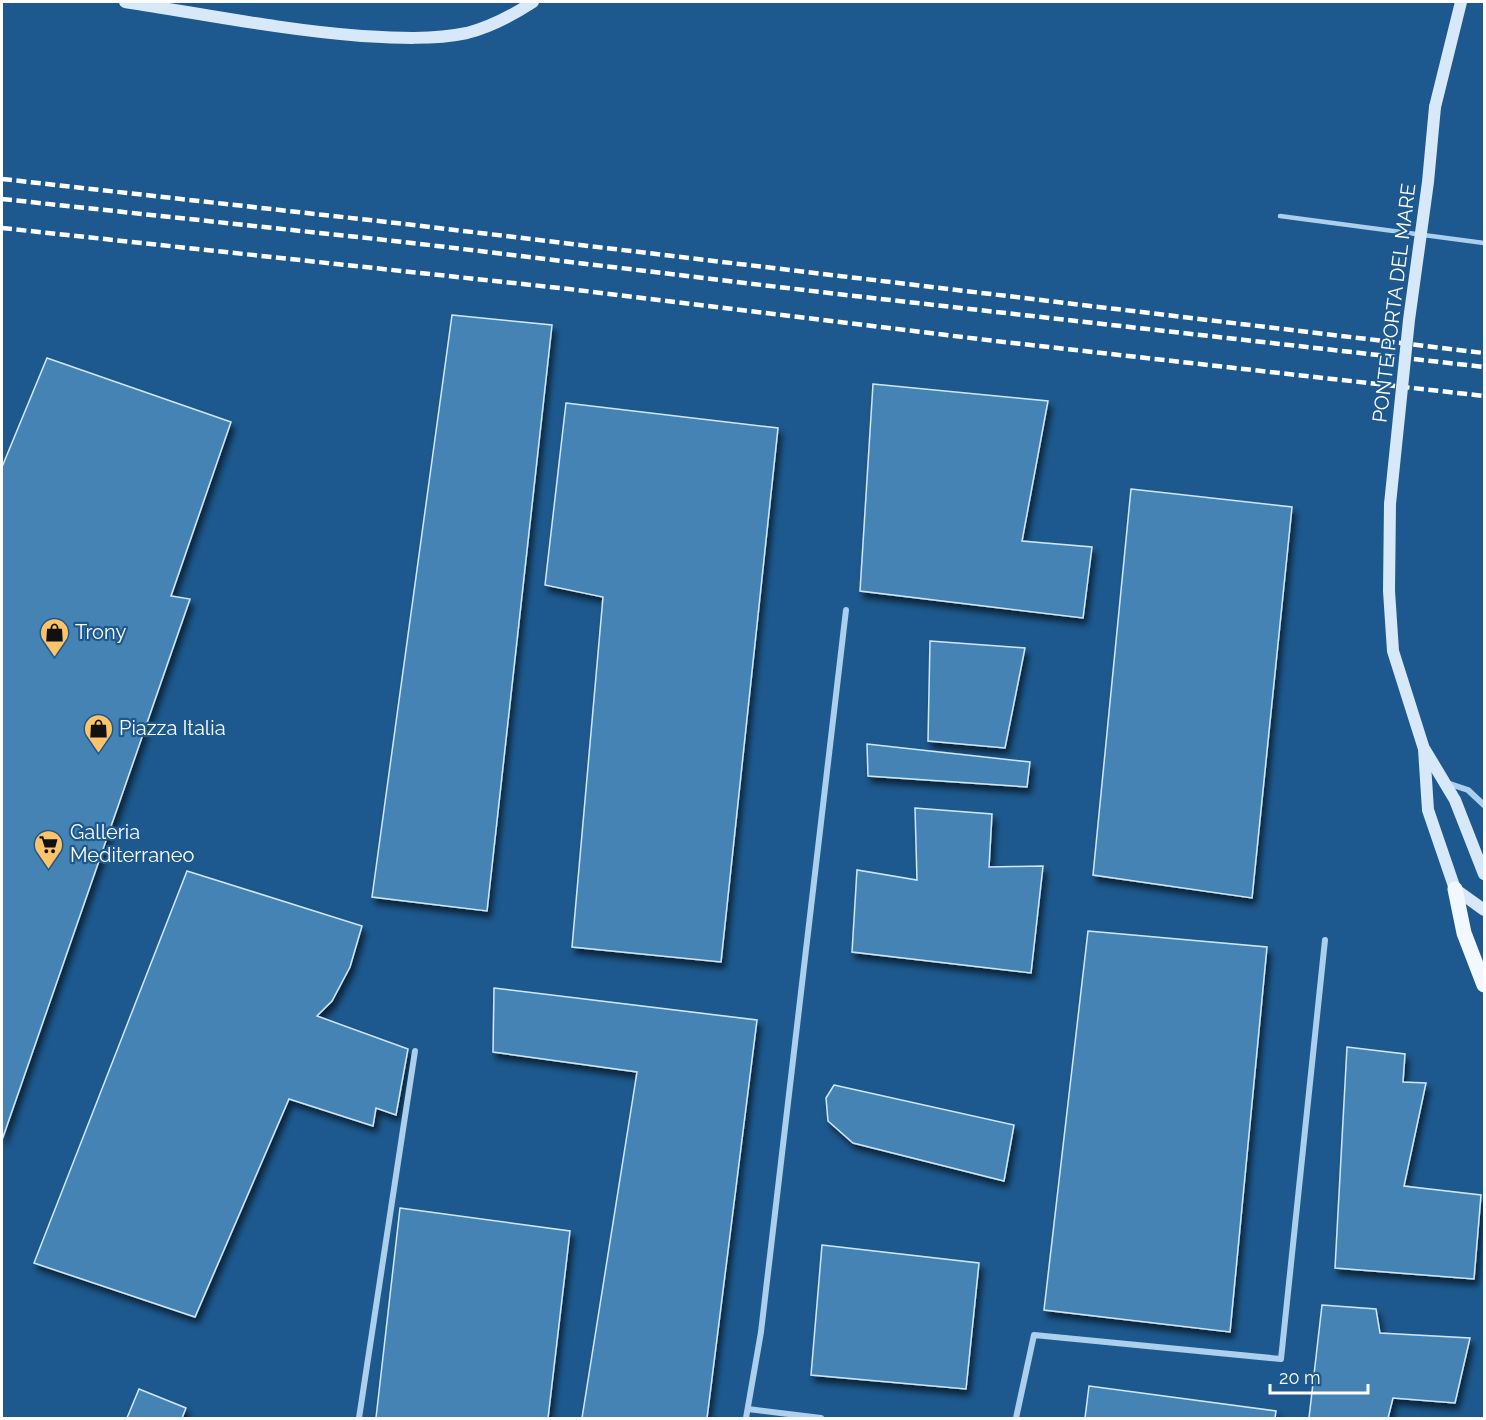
<svg xmlns="http://www.w3.org/2000/svg" width="1486" height="1420" font-family="Raleway,sans-serif">
	<defs>
		<filter id="shadow"><feDropShadow dx="3.5" dy="6" stdDeviation="3" flood-color="#0009"/></filter>
	</defs>
	<rect width="100%" height="100%" fill="#1d598e"/>
	<g fill="#4583b5" stroke="#d0e7f9" stroke-width="1.5" filter="url(#shadow)">
		<path d="M452,315L552,325L487,911L372,897Z"/>
		<path d="M47,358L231,422L171,596L190,599L2,1140V467Z"/>
		<path d="M873,384L1048,401L1022,541L1092,547L1083,618L860,591Z"/>
		<path d="M566,403L778,428L721,962L572,947L603,597L545,585Z"/>
		<path d="M1131,489L1292,507L1252,898L1093,875Z"/>
		<path d="M930,641L1025,648L1005,748L928,741Z"/>
		<path d="M867,744L1030,762L1027,787L868,776Z"/>
		<path d="M915,808L992,814L989,867L1043,866L1031,973L852,952L857,870L917,880Z"/>
		<path d="M187,871L362,926L350,967L332,1001L317,1016L408,1049L396,1115L376,1108L373,1126L289,1099L195,1317L34,1263Z"/>
		<path d="M1088,931L1267,947L1230,1332L1044,1310Z"/>
		<path d="M494,988L757,1020L707,1418H582L637,1072L493,1052Z"/>
		<path d="M1347,1047L1405,1054L1403,1082L1426,1083L1404,1186L1481,1195L1474,1279L1335,1268Z"/>
		<path d="M834,1085L1014,1125L1004,1181L853,1143L828,1121L826,1098Z"/>
		<path d="M400,1208L570,1231L548,1418H376Z"/>
		<path d="M822,1245L979,1263L966,1389L811,1375Z"/>
		<path d="M1322,1305L1376,1309L1380,1333L1470,1338L1455,1403L1393,1398L1388,1418H1309Z"/>
		<path d="M1089,1386L1276,1411L1275,1418H1085Z"/>
		<path d="M139,1389L186,1408L182,1418H127Z"/>
	</g>
	<g fill="none" stroke-linecap="round" stroke-linejoin="round">
		<path stroke="#abcfed" stroke-width="4.5" d="M1280,216L1484,243"/>
		<g stroke="#abcfed" stroke-width="6">
			<path d="M1447,783L1468,790L1484,805"/>
			<path d="M748,1409L821,1418"/>
			<path d="M359,1418L415,1051"/>
			<path d="M746,1418L761,1332L846,610"/>
			<path d="M1016,1418L1034,1335L1281,1359L1325,940"/>
		</g>
		<g stroke="#d7e9f9" stroke-width="12">
			<path d="M125,2C204,14 282,30 362,36C396,38 433,40 467,33C490,27 513,15 533,2"/>
			<path d="M1435,107L1461,2"/>
			<path d="M1390,504L1389,591L1393,651L1424,749L1428,810L1455,889L1484,910"/>
			<path d="M1425,750L1455,800L1484,874"/>
		</g>
		<path stroke="#f1f8ff" stroke-width="15" d="M1455,889L1464,933L1484,985"/>
		<g stroke="#fff" stroke-width="4.5" stroke-dasharray="10 4.5" stroke-linecap="butt">
			<path d="M2,179L405,224L1484,353"/>
			<path d="M2,199L404,242L837,294L1484,367"/>
			<path d="M2,228L569,289L995,341L1484,396"/>
		</g>
		<path stroke="#d7e9f9" stroke-width="12" d="M1390,504L1409,320L1428,182L1435,107"/>
	</g>
	<defs>
		<symbol id="shop-pin" viewBox="-11 -11 22 30"><path d="M0 17L-7.5 6A9.5 9.5 0 1 1 7.5 6Z" fill="#fcc369" stroke="#1d598e"/><path d="M-5-2.5h2.3a2.7 3.5 0 0 1 5.4 0H5L5.5 6h-11ZM-1.5-2.5h3a1.5 2.3 0 0 0-3 0Z" fill="#111"/></symbol>
		<symbol id="supermarket-pin" viewBox="-11 -11 22 30"><path d="M0 17L-7.5 6A9.5 9.5 0 1 1 7.5 6Z" fill="#fcc369" stroke="#1d598e"/><path d="M-6-5.5h2.5l.6 2H6L4.5 2H-2.5L-4.4-4H-6ZM-1.5 3.2a1.3 1.3 0 1 0 .1 0ZM3 3.2a1.3 1.3 0 1 0 .1 0Z" fill="#111"/></symbol>
	</defs>
	<g fill-rule="evenodd">
		<use href="#shop-pin" x="38" y="616" width="33" height="45"/>
		<use href="#shop-pin" x="82" y="712" width="33" height="45"/>
		<use href="#supermarket-pin" x="32" y="828" width="33" height="45"/>
	</g>
	<g text-anchor="middle" dominant-baseline="central" stroke-width="4.5" stroke-linejoin="round" paint-order="stroke">
		<g font-size="20" fill="#fff" stroke="#1d598e">
			<text transform="translate(1394 303) rotate(-83)">PONTE PORTA DEL MARE</text>
		</g>
		<g font-size="20" fill="#fff" stroke="#1d598e" text-anchor="start">
			<text x="75" y="632">Trony</text>
			<text x="119" y="728">Piazza Italia</text>
			<text x="70" y="832">Galleria<tspan x="70" dy="23">Mediterraneo</tspan></text>
		</g>
	</g>
	<rect width="1486" height="1420" fill="none" stroke="#ffffff" stroke-width="6"/>
	<path d="M1270 1384v9h98v-9" fill="none" stroke="#ffffff" stroke-width="3"/>
	<text x="1279" y="1384" font-size="18" fill="#ffffff" stroke="#1d598e" stroke-width="4.5" paint-order="stroke">20 m</text>
</svg>
